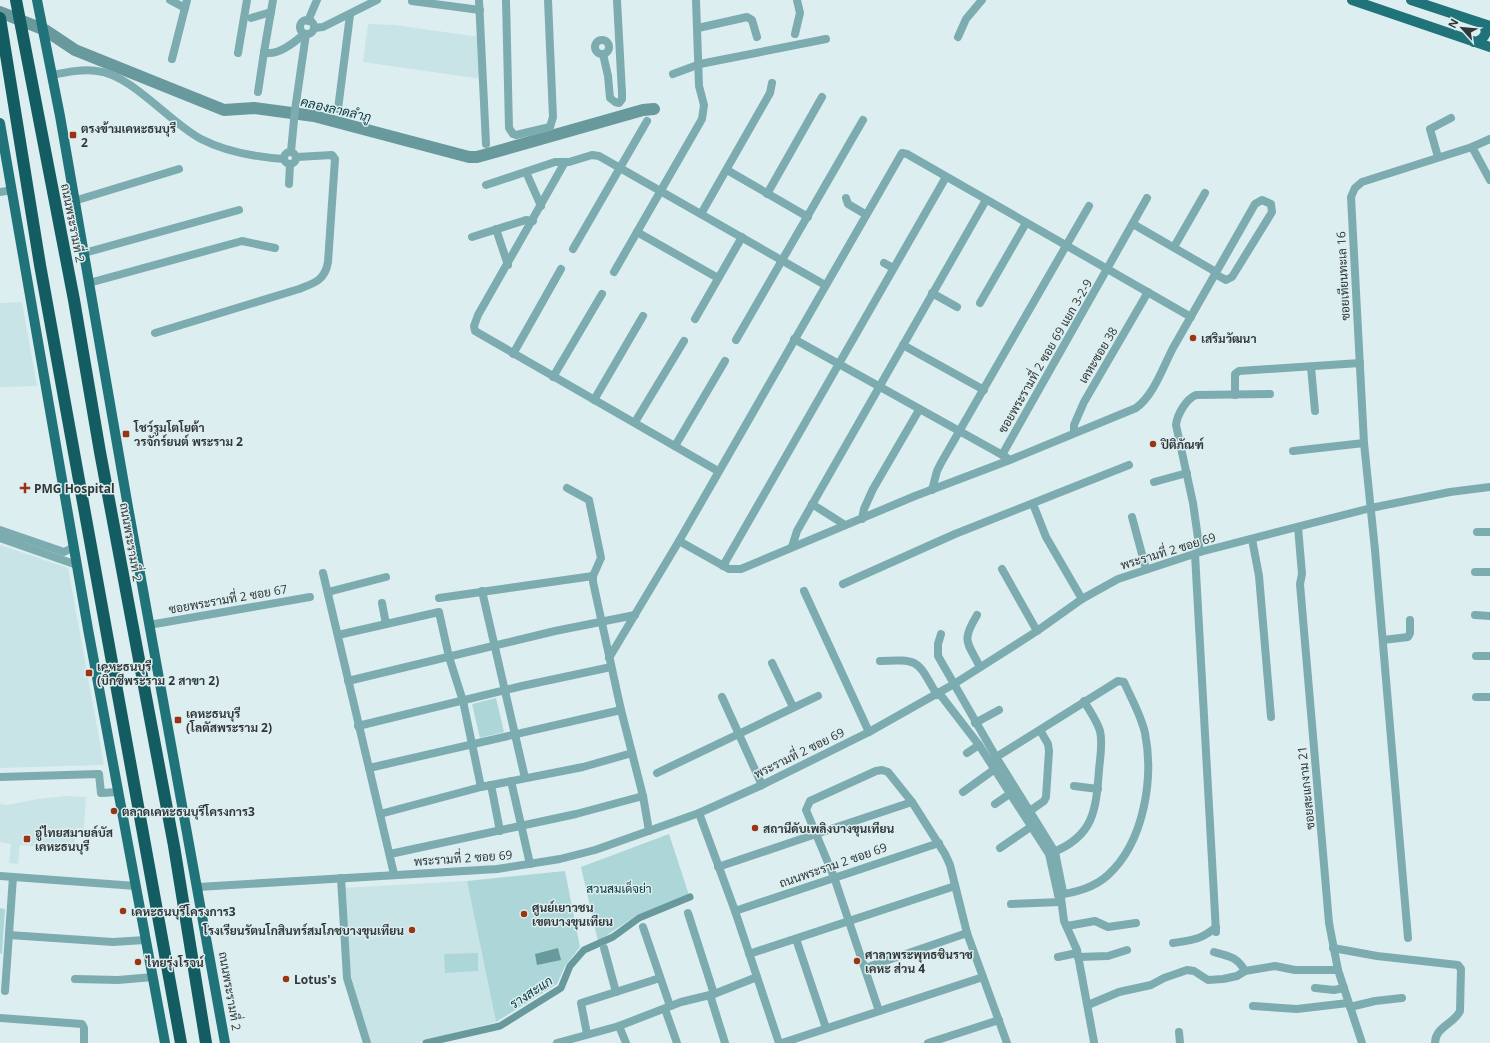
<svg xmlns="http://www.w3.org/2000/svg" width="1490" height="1043" font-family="'Open Sans',Sarabun,sans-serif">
	<rect width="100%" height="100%" fill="#ddeef0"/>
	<g fill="#c9e4e6">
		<path d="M368,24L395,25L480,37L482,79L363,62Z"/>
		<path d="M22,302L37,386L0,387V303Z"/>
		<path d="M0,545L68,568L104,765L0,768Z"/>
		<path d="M66,796L86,797L84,828H76L74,849L20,845L18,864L9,863L11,844L0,842V804L7,805L38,799Z"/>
		<path d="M467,881L496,1022L418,1043H369L350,972L343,888Z"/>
	</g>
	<g fill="#add6d9">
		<path d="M496,698L504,732L480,738L472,704Z"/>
		<path d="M669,834L689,895L637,915L598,941L581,867Z"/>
		<path d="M565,871L580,947L565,966L557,984L496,1022L467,881Z"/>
		<path d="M0,908L5,909L2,954L0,953Z"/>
		<path d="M478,953V971L445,973L444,954Z"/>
	</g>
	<path fill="#68999d" d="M558,948L561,960L537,965L535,954Z"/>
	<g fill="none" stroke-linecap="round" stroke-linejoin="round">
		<path stroke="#68999d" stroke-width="7" d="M426,1043L500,1026L561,988L570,966L584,950L613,937L639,918L690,897"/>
		<path stroke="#68999d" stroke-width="12" d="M0,12L45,30L75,50L224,110L254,108L314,116L469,157H477L643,110L654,109"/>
		<g stroke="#7cacb0" stroke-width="8">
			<path d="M170,0L185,8"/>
			<path d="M273,0L264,52C276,57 295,42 304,34"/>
			<path d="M479,0L486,144"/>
			<path d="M506,0L509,128L513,134L516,135L550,127L553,117L548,0"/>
			<path d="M412,1L480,10"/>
			<path d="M251,18L271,12"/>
			<circle cx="307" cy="27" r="7"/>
			<path d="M308,21L317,0"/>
			<path d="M314,28L323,27L377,0"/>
			<path d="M698,28L747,17L752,20L757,37"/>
			<path d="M795,34L800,13L797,0"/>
			<path d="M958,37L966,19L982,0"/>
			<circle cx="602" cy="47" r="7"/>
			<path d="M238,53L247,0"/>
			<path d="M603,54L608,76L610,98L615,102L619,103L622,99V93L617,0"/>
			<path d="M172,59L187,0"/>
			<path d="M673,74L700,64L826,39"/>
			<path d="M52,75C67,72 82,69 97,71C131,74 170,123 201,139C226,152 256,157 284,159"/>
			<path d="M258,92L264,52"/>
			<path d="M338,109L350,15"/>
			<path d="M1472,147L1490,180"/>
			<path d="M291,151L295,110L306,34"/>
			<circle cx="290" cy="158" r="6"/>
			<path d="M1438,157L1430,129L1451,118"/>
			<path d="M565,162L478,315L474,326L475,331L718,471"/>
			<path d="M727,170L808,217"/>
			<path d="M526,172L541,206"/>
			<path d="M289,184L290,164"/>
			<path d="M486,185L555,162H569L592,155L599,156L825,285"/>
			<path d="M0,192L12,190"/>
			<path d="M767,194L822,97"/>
			<path d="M846,198L848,204L865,214"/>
			<path d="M74,201L179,169"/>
			<path d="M701,214L770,93L772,83"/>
			<path d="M1133,224L1216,272"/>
			<path d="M496,229L508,265"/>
			<path d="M637,232L718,278"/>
			<path d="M472,237L526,220L533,221"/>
			<path d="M1174,247L1205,193"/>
			<path d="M573,249L647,121"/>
			<path d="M84,253L239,210"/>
			<path d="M884,263L893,268"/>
			<path d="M614,272L702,119L704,105L699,86L696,0"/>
			<path d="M89,283L242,241L275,248"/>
			<path d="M932,293L957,307"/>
			<path d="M980,303L1026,223"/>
			<path d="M695,319L742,237"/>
			<path d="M155,333L299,289C315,283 325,280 328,262L335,159L332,155L297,157"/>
			<path d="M794,339L1006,457"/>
			<path d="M736,340L863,120"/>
			<path d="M903,345L984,390"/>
			<path d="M513,354L561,269"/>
			<path d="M1311,367L1315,411"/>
			<path d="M553,377L602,294"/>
			<path d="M1235,395V374L1239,371L1360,363"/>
			<path d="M594,400L643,316"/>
			<path d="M635,422L684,341"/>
			<path d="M1074,432V425L1084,402L1148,292"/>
			<path d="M675,446L725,361"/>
			<path d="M1293,451L1364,443"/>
			<path d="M1002,455L1147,198"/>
			<path d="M1154,482L1187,473"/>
			<path d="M567,488L589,500L601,558L593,576V582L621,710L643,796L649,831"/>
			<path d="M932,490L937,471L941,463L1089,206"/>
			<path d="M812,504L845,525"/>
			<path d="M1033,504L1046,537L1082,599"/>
			<path d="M1132,517L1146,569"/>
			<path d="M862,519L864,509L873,489L919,410"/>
			<path d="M1298,527L1302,574L1300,584L1329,923L1338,970L1362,1043"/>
			<path d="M0,530L64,552L74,547"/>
			<path d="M1477,532H1490"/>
			<path d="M0,538L77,565"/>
			<path d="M1252,539L1259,576L1271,717"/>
			<path d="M679,541L729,569H741L915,496L1010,460L1136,408C1154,395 1163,367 1173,348C1200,300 1228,252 1255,204L1262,200L1271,204L1272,212L1232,277L1226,280L1215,274"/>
			<path d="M792,547L797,531L986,200"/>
			<path d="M1200,552L1193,503L1176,425C1177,415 1186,399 1196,395L1270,394"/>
			<path d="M1195,554L1216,932"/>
			<path d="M723,566L946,177"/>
			<path d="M1002,569L1037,631"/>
			<path d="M1475,572H1490"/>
			<path d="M323,573L394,874"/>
			<path d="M843,584L955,534L1129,465"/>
			<path d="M482,591L525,778"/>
			<path d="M804,591L869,732"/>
			<path d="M328,592L386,577"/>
			<path d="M439,598L593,576"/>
			<path d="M382,603L386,624"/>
			<path d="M977,615C961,642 967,641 980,667"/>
			<path d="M1475,615L1490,616"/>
			<path d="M149,625L310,597"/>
			<path d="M941,634L938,644V656L996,757L1055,852L1063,892"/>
			<path d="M338,635L439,612L449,657L463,701L481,787"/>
			<path d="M1383,640L1408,637L1410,633V620"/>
			<path d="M1476,656H1490"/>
			<path d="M609,658L679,541L902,153L907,154L1191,317"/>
			<path d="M880,661C921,659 917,661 937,695"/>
			<path d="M772,663L793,707"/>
			<path d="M348,681L555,631L635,615"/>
			<path d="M939,693L979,745L1049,854L1058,895L1061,898L1064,921L1077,950L1094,1042"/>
			<path d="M722,697L762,785"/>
			<path d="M1476,697H1490"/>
			<path d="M975,723L999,710"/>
			<path d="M358,726L522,686L611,667"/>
			<path d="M967,753L979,745"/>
			<path d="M990,761L1118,681L1124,682C1131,698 1141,715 1145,733C1154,779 1144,842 1108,875C1094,888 1076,892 1058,895"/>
			<path d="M369,768L621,710"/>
			<path d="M657,773L818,696"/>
			<path d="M0,777L99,774L101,793L119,792"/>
			<path d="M511,781L530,864"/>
			<path d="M491,785L500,831"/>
			<path d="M1074,786L1098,789"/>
			<path d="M963,792L999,766"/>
			<path d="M995,804L1011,793"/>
			<path d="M699,813L735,911L779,1043"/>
			<path d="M1027,813L1044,801L1046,797L1049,751L1048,744L1040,730"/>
			<path d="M380,814L481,787L583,767L632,753"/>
			<path d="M1000,848L1032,826"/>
			<path d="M1051,853C1094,837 1096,810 1099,770C1100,758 1103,743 1100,731C1097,721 1089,710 1084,701"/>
			<path d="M390,854L576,814L643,796"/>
			<path d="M718,867L816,834L806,810L810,801L876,771L882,770L888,772L912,802L945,854L950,865L967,933L1007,1043"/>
			<path d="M0,876L136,886"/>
			<path d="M341,878L347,978L367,1043"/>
			<path d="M198,887L497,869L560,859L595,850L699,813L762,785L869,732L954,684L1037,631L1082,599L1118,579L1200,552L1371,508L1450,492L1490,487"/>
			<path d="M1011,904L1061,902"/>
			<path d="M735,911L939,843"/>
			<path d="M688,913L714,994"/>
			<path d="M1067,926L1095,921L1108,927L1136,923"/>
			<path d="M643,927L670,1006"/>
			<path d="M9,935L113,942L145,940"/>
			<path d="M1408,938L1375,550L1364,443L1351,197L1355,188L1362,182L1472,147L1490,139"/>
			<path d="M796,939L826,1028"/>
			<path d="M1173,943C1192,940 1201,940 1216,927"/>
			<path d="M604,948L616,992"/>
			<path d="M1333,948L1377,956L1458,965L1461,969L1460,1011C1454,1024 1435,1027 1435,1043"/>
			<path d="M1214,952C1229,957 1237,956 1245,971"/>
			<path d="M749,954L955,886"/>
			<path d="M1058,957L1077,953"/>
			<path d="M1078,957L1108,956L1127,950"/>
			<path d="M865,968L967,933"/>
			<path d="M75,979L118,980L153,977"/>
			<path d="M1315,988L1334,990L1344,988"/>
			<path d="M5,991L13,877"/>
			<path d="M710,995L725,1043"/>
			<path d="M1088,1005L1119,992L1151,985L1164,978L1187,970L1194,971L1208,980L1223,979L1237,976L1245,971L1275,966L1295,970H1338"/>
			<path d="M1253,1006L1297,1009L1348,1003"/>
			<path d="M1350,1007L1375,1001L1402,998"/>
			<path d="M665,1009L677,1043"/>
			<path d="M879,1011L834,877L816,834L912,802"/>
			<path d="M0,1018L82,1024L84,1028V1043"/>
			<path d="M619,1026L626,1043"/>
			<path d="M1179,1032L1180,1043"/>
			<path d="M587,1034L581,1003L660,978"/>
			<path d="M557,1043L619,1026L681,1002L714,994L757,977"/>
			<path d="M782,1043L983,977"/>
			<path d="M928,1043L999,1020"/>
		</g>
		<g stroke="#207379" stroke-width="10">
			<path d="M37,0L60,116L128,507L225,1043"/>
			<path d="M1352,0L1490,47"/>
			<path d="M1411,0L1490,26"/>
			<path d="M1474,42C1484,40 1489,33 1483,24"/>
			<path d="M0,123L88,629L165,1043"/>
		</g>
		<g stroke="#135c61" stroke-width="12">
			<path d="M16,0L74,300L100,452L174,846L206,1043"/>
			<path d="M0,18L40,265L181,1043"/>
		</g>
	</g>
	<g fill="#9b3414" stroke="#ddeef0" stroke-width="1.5">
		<rect x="69" y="131" width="8" height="8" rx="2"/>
		<circle cx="1193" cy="338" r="4"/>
		<rect x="122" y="430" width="8" height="8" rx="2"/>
		<circle cx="1153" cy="444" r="4"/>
		<path d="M23 482h4v4h4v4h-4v4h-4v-4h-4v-4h4z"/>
		<rect x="85" y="669" width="8" height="8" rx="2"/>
		<rect x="174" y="716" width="8" height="8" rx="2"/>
		<circle cx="114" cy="811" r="4"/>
		<circle cx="755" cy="828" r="4"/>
		<rect x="23" y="835" width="8" height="8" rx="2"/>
		<circle cx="123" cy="911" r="4"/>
		<circle cx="524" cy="914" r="4"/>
		<circle cx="412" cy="930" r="4"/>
		<circle cx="857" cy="961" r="4"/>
		<circle cx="138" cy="962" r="4"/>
		<circle cx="286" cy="979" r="4"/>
	</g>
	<g text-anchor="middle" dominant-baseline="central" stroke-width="3" stroke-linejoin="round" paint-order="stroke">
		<g font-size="12" font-weight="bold" fill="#303738" stroke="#ddeef0" text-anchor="start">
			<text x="81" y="128">ตรงข้ามเคหะธนบุรี<tspan x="81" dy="14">2</tspan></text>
			<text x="1201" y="338">เสริมวัฒนา</text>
			<text x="134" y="427">โชว์รูมโตโยต้า<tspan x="134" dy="14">วรจักร์ยนต์ พระราม 2</tspan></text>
			<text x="1161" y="444">ปิติภัณฑ์</text>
			<text x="34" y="488">PMG Hospital</text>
			<text x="97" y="666">เคหะธนบุรี<tspan x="97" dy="14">(บิ๊กซีพระราม 2 สาขา 2)</tspan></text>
			<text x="186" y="713">เคหะธนบุรี<tspan x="186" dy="14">(โลตัสพระราม 2)</tspan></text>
			<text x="122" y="811">ตลาดเคหะธนบุรีโครงการ3</text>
			<text x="763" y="828">สถานีดับเพลิงบางขุนเทียน</text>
			<text x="35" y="832">อู่ไทยสมายล์บัส<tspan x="35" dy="14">เคหะธนบุรี</tspan></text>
			<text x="532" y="907">ศูนย์เยาวชน<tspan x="532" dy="14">เขตบางขุนเทียน</tspan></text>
			<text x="131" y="911">เคหะธนบุรีโครงการ3</text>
			<text x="404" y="930" text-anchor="end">โรงเรียนรัตนโกสินทร์สมโภชบางขุนเทียน</text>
			<text x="865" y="954">ศาลาพระพุทธชินราช<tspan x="865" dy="14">เคหะ ส่วน 4</tspan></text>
			<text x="146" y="962">ไทยรุ่งโรจน์</text>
			<text x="294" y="979">Lotus's</text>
		</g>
		<g font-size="12" fill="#303738" stroke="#ddeef0">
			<text transform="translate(73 223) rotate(79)">ถนนพระรามที่ 2</text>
			<text transform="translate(1343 276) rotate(-93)">ซอยเทียนทะเล 16</text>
			<text transform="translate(1098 355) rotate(-59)">เคหะซอย 38</text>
			<text transform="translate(1045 356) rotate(-60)">ซอยพระรามที่ 2 ซอย 69 แยก 3-2-9</text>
			<text transform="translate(131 542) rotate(80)">ถนนพระรามที่ 2</text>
			<text transform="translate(1168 551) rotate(-17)">พระรามที่ 2 ซอย 69</text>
			<text transform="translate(228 599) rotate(-10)">ซอยพระรามที่ 2 ซอย 67</text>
			<text transform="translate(799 753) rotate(-26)">พระรามที่ 2 ซอย 69</text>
			<text transform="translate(1306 788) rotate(-96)">ซอยสะแกงาม 21</text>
			<text transform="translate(463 858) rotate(-4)">พระรามที่ 2 ซอย 69</text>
			<text transform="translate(833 865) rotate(-19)">ถนนพระราม 2 ซอย 69</text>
			<text transform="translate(230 991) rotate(80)">ถนนพระรามที่ 2</text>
		</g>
		<g font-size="12" fill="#06383b" stroke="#ddeef0">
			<text x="619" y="888">สวนสมเด็จย่า</text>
		</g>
		<g font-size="13" font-style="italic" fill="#07393d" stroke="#ddeef0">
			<text transform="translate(336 109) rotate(13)">คลองลาดลำภู</text>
			<text transform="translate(531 992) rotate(-33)">รางสะแก</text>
		</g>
	</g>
	<g transform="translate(1462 28) rotate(297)" stroke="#ddeef0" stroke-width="3" paint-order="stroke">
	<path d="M0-3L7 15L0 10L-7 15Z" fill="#303738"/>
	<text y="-6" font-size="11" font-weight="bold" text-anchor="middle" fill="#303738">N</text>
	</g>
</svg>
